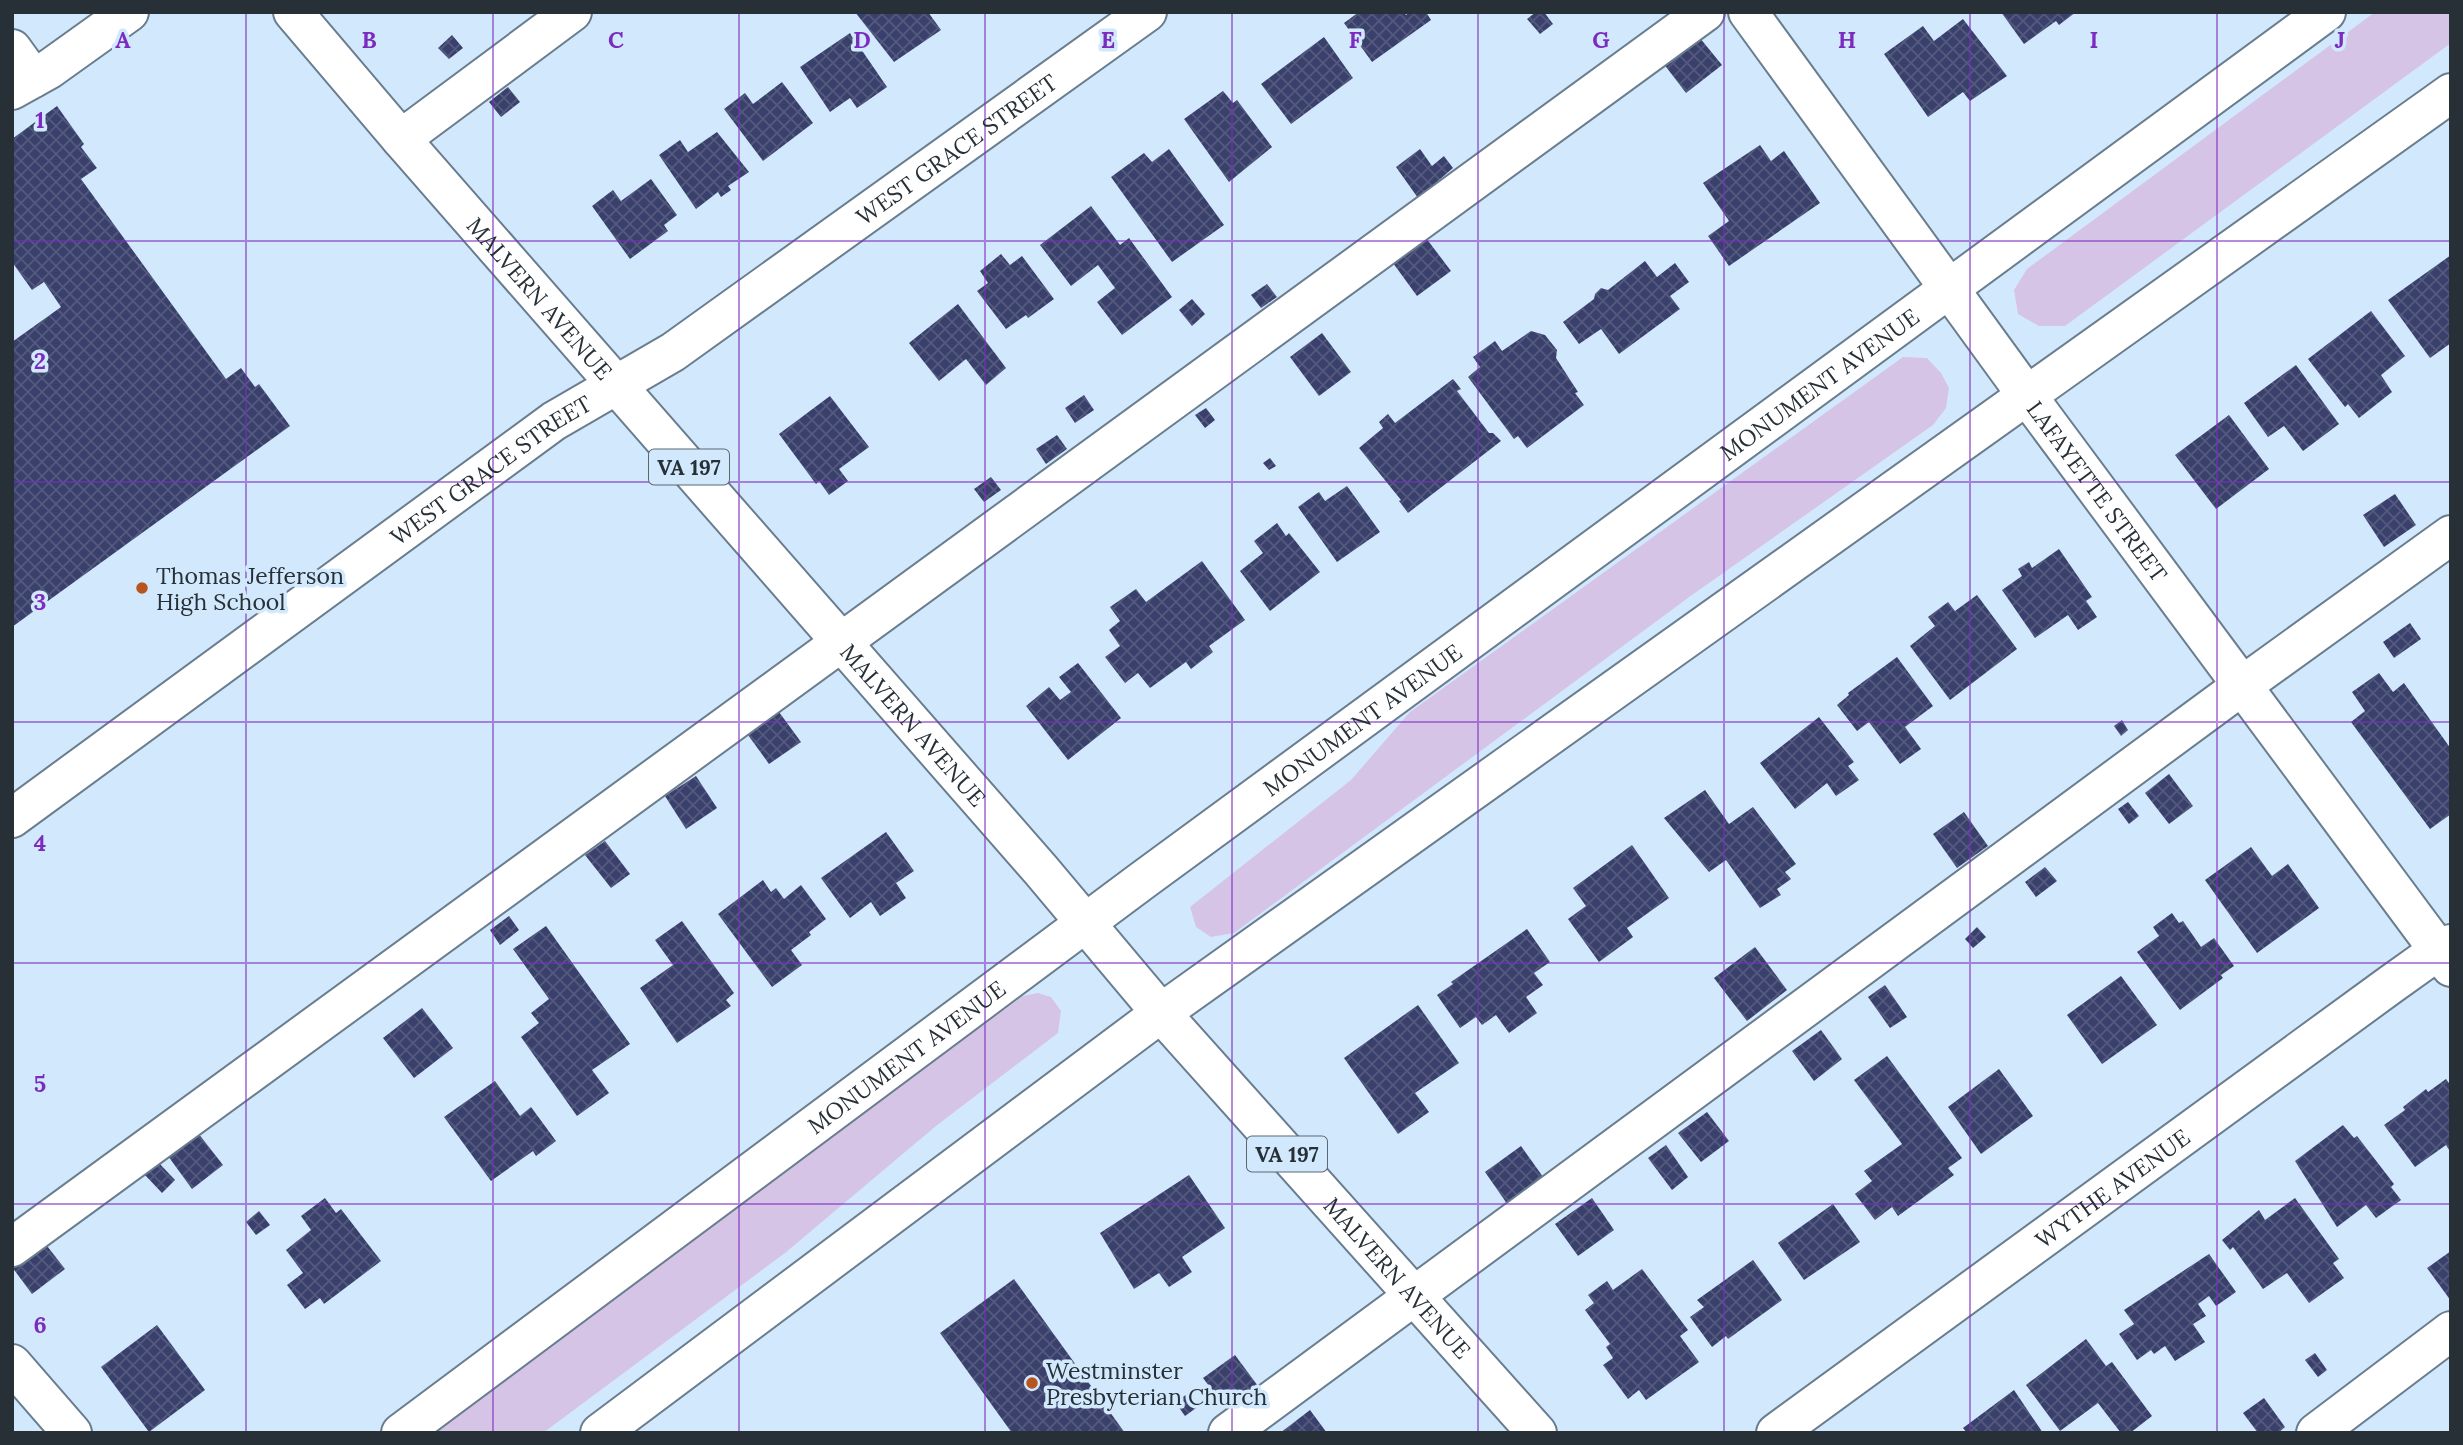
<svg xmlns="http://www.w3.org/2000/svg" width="2463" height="1445" font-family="Lora,serif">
	<defs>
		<pattern id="building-cross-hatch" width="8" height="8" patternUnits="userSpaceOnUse" patternTransform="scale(1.75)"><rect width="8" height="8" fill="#3a406c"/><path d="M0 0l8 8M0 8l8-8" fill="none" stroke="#545a7d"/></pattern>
	</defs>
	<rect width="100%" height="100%" fill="#d2e9fd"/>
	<g fill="#d6c4e7">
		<path d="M2375,12H2451V43L2065,326H2039L2018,314L2014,290L2027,269Z"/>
		<path d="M1903,357L1927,358L1941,373L1949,388L1946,408L1933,425L1692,595L1234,933L1211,937L1196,927L1190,907L1351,780L1410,712Z"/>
		<path d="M1038,993L1051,997L1061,1011L1058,1033L936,1126L785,1253L543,1433H427L1023,996Z"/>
	</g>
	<g fill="url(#building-cross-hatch)">
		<path d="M855,12H928L941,30L894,62Z"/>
		<path d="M1359,12H1404L1406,15L1410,12H1426L1431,20L1372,62L1344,23Z"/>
		<path d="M1536,12H1544L1553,24L1540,34L1527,19Z"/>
		<path d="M2001,12H2076L2059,25L2056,21L2024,44Z"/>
		<path d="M1963,19L2007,76L1970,101L1963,92L1928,117L1884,54L1923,26L1934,41Z"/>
		<path d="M1695,32L1722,65L1686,93L1660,59Z"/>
		<path d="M850,33L887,87L857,108L850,98L830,112L800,67Z"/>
		<path d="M452,35L463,48L449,59L438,48Z"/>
		<path d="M1324,37L1353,78L1291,124L1261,84Z"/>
		<path d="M782,82L813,123L763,161L724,109L745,93L753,104Z"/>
		<path d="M508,87L520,102L501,117L489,102Z"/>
		<path d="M1223,91L1233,103L1237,100L1272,147L1229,182L1184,119Z"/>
		<path d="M57,106L84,144L81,147L97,168L81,179L226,379L241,368L255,387L259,384L290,426L12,627V342L61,307L44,282L32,290L12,262V139Z"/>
		<path d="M717,132L749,172L728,186L731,190L721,197L718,192L696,209L659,155L680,140L688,152Z"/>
		<path d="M1760,145L1771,161L1784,151L1820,203L1729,266L1708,236L1729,221L1703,183Z"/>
		<path d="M1169,149L1224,225L1172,262L1111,177L1144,153L1152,162Z"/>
		<path d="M1420,149L1432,166L1444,156L1453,168L1418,198L1396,167Z"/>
		<path d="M651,179L677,215L664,225L668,231L630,259L592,206L613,190L621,201Z"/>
		<path d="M1091,206L1120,245L1129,238L1172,297L1122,335L1097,302L1115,288L1098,265L1071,286L1040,245Z"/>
		<path d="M1426,238L1451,271L1417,296L1393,263Z"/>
		<path d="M1001,254L1010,265L1022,256L1054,299L1028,318L1026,315L1006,329L977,291L988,283L980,271Z"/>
		<path d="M2451,255V343L2430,358L2388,300Z"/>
		<path d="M1645,261L1657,277L1675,263L1689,282L1670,296L1680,309L1619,354L1601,329L1579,344L1563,322L1594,299L1595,294L1601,288L1608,290Z"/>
		<path d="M1267,284L1277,297L1261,308L1251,295Z"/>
		<path d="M1192,299L1205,314L1192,326L1179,310Z"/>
		<path d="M958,304L1006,368L986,385L966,359L939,381L909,343Z"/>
		<path d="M2371,311L2405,356L2381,375L2392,392L2359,418L2348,404L2345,407L2308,359Z"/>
		<path d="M1531,331L1545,335L1557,350L1556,358L1578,392L1575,393L1584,405L1527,448L1518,436L1514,439L1468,377L1480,367L1473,357L1495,341L1502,351Z"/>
		<path d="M1322,333L1351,372L1319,396L1290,357Z"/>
		<path d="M2296,365L2339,424L2303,451L2284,426L2268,437L2244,403Z"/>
		<path d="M1453,379L1461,389L1457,391L1489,433H1493L1501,441L1408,513L1399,501L1401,500L1359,448L1383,428L1379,422L1388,414L1395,423Z"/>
		<path d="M1084,395L1094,410L1075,423L1065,408Z"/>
		<path d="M830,396L869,447L839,469L848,481L829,495L819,481L816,484L779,434Z"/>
		<path d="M1206,408L1215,420L1205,428L1195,415Z"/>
		<path d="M2229,415L2269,469L2216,509L2175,455Z"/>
		<path d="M1057,435L1067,449L1046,464L1036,449Z"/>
		<path d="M1270,458L1276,466L1269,470L1263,463Z"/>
		<path d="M991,477L1001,490L984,502L974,489Z"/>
		<path d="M1347,486L1380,532L1337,562L1298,507L1319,492L1325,501Z"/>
		<path d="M2395,494L2416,525L2384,547L2363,515Z"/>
		<path d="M1277,523L1286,536L1289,533L1320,572L1270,611L1240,571L1263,553L1254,541Z"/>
		<path d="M2059,549L2092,597L2086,601L2097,617L2078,630L2068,615L2035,638L2002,590L2022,576L2018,569L2029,562L2032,568Z"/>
		<path d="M1202,561L1245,620L1209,646L1213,652L1191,669L1186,662L1150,688L1138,673L1125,683L1105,657L1120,646L1109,630L1120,621L1110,607L1136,589L1146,602Z"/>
		<path d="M1977,595L2017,649L1950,700L1910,646L1935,626L1928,617L1948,602L1955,611Z"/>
		<path d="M2410,623L2421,639L2394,658L2383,642Z"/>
		<path d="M1897,657L1933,706L1905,727L1921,749L1900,764L1869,722L1857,731L1837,705L1849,695L1848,693Z"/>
		<path d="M1078,663L1121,718L1068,760L1026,706L1049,687L1060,700L1071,692L1059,677Z"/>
		<path d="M2379,673L2393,692L2404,683L2451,749V814L2430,829L2351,722L2365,711L2352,692Z"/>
		<path d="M779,712L801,742L769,764L748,735Z"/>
		<path d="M1819,717L1854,762L1848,766L1859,780L1836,796L1827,783L1795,809L1760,763Z"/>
		<path d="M2122,720L2128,730L2121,736L2114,726Z"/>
		<path d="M2169,774L2193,806L2169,824L2145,793Z"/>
		<path d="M696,776L717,808L686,829L665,796Z"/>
		<path d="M1705,790L1729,824L1753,807L1796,864L1785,872L1791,879L1777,889L1781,895L1760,908L1726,860L1709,872L1664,818Z"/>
		<path d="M2128,802L2139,816L2129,824L2118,809Z"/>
		<path d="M1964,812L1988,846L1957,868L1933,834Z"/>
		<path d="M886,832L914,871L896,883L906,898L880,916L871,902L850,918L821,878Z"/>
		<path d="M605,841L630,874L611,888L585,855Z"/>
		<path d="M1632,845L1669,898L1627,928L1633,937L1599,962L1568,919L1586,906L1573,888Z"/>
		<path d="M2251,847L2272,876L2288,864L2319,908L2257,953L2205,880Z"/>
		<path d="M2045,867L2057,881L2036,897L2025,882Z"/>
		<path d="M763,880L771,892L776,888L784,899L801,885L826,919L809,932L811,935L791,950L802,965L772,987L718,914Z"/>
		<path d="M2172,913L2179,923L2183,921L2201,947L2214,938L2234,966L2221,975L2223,978L2180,1010L2137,952L2159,936L2153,927Z"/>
		<path d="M509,916L519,930L500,945L490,930Z"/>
		<path d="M682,921L734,993L726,1000L731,1006L677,1043L640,988L673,965L655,940Z"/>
		<path d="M546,926L630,1044L592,1070L609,1093L577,1116L521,1037L539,1023L531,1013L549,999L513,949Z"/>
		<path d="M1977,927L1986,937L1973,948L1965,939Z"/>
		<path d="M1527,929L1550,962L1534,973L1543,985L1526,997L1537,1013L1509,1033L1496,1015L1482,1025L1476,1017L1460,1028L1437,995L1453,984L1451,982Z"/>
		<path d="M1755,947L1787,990L1747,1021L1714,978Z"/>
		<path d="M2121,976L2157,1025L2102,1064L2067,1015Z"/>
		<path d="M1885,985L1907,1017L1890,1028L1868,997Z"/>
		<path d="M1418,1005L1459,1063L1415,1093L1429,1112L1398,1134L1344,1058Z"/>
		<path d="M422,1008L453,1048L414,1078L383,1038Z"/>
		<path d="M1821,1030L1842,1059L1814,1081L1792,1051Z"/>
		<path d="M1887,1056L1962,1158L1948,1168L1954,1175L1898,1216L1892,1207L1875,1220L1855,1194L1872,1181L1864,1171L1902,1144L1854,1080Z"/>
		<path d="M1999,1069L2033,1116L1981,1154L1948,1107Z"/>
		<path d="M2446,1079L2451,1086V1153L2446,1145L2415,1167L2384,1125L2405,1110L2403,1107L2426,1089L2428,1092Z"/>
		<path d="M495,1081L520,1116L531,1107L556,1141L536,1156L533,1151L491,1181L444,1117Z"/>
		<path d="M1707,1112L1729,1141L1701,1162L1678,1133Z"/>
		<path d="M2343,1125L2354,1138L2357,1136L2394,1184L2391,1187L2401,1200L2376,1218L2366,1205L2337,1227L2295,1161Z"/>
		<path d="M198,1133L223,1165L192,1189L168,1156Z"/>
		<path d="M1666,1145L1688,1177L1672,1190L1648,1158Z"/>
		<path d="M1521,1146L1546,1181L1510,1208L1485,1172Z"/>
		<path d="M159,1163L175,1180L162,1193L145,1175Z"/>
		<path d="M1189,1175L1225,1228L1182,1257L1192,1272L1169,1287L1159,1273L1134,1289L1100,1233Z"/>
		<path d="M325,1198L336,1213L341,1209L381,1261L324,1304L320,1298L305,1309L287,1285L303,1273L286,1250L311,1230L301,1216Z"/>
		<path d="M1592,1198L1614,1230L1578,1256L1555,1224Z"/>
		<path d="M2295,1198L2339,1259L2333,1263L2344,1278L2309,1303L2287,1273L2263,1289L2233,1247L2230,1250L2222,1240L2259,1210L2265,1220Z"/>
		<path d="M1833,1204L1860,1242L1804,1280L1778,1243Z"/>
		<path d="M259,1211L270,1225L256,1235L246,1222Z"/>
		<path d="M44,1242L65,1269L32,1294L12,1267Z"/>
		<path d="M2451,1251V1301L2427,1268Z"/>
		<path d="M2209,1254L2236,1292L2216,1306L2209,1296L2198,1304L2206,1316L2193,1324L2205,1342L2175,1361L2165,1346L2154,1354L2151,1350L2137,1360L2119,1334L2134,1324L2124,1310Z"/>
		<path d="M1753,1260L1782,1300L1728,1339L1726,1336L1712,1347L1690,1317L1704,1307L1697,1300Z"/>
		<path d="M1642,1269L1688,1330L1680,1336L1699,1362L1646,1400L1639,1390L1628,1399L1603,1365L1613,1358L1606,1347L1610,1344L1585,1310L1594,1303L1588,1295L1607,1281L1613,1290Z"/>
		<path d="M1014,1279L1125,1433H1012L940,1333Z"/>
		<path d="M157,1325L205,1390L149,1432L101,1367Z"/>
		<path d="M2086,1339L2106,1366L2112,1362L2152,1416L2130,1433H2121L2098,1403L2060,1431L2026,1385Z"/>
		<path d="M2315,1353L2327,1370L2318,1377L2305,1360Z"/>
		<path d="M1235,1355L1258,1386L1226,1409L1203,1378Z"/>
		<path d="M2014,1390L2043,1433H1967L1963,1428Z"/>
		<path d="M1189,1393L1199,1406L1185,1416L1175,1402Z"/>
		<path d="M2264,1398L2285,1427L2278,1433H2258L2243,1413Z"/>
		<path d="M1310,1410L1327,1433H1280Z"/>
	</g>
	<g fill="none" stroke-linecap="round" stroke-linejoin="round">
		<defs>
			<g id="minor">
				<path id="s1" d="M1748,12L2028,397L2451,967"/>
				<path d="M12,49L33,78"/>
				<path d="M12,90L48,70L129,12"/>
				<path d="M401,139L572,12"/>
				<path id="s2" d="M12,818L554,421L673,352L1147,12"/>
				<path d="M12,1247L1705,12"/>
				<path d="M12,1364L72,1433"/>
				<path id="s3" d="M401,1433L1143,880L2326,12"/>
				<path d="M600,1433L1161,1013L2451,93"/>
				<path d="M1228,1433L2243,685L2451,535"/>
				<path id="s4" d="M1776,1433L2390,985L2439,950L2451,944"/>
				<path d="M2316,1433L2451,1331"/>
			</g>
			<g id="major">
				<path id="s5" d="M293,12L401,139L1040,869L1161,1013L1537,1433"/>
			</g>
		</defs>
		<use href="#minor" stroke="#697d8f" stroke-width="42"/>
		<use href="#major" stroke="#697d8f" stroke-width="42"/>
		<use href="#minor" stroke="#fff" stroke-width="38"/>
		<use href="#major" stroke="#fff" stroke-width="38"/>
	</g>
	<path fill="none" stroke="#7b2cbf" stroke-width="2" stroke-opacity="0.55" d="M246,12V1433M493,12V1433M739,12V1433M985,12V1433M1232,12V1433M1478,12V1433M1724,12V1433M1970,12V1433M2217,12V1433M12,241H2451M12,482H2451M12,722H2451M12,963H2451M12,1204H2451"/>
	<g fill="#b8541e" stroke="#d2e9fd" stroke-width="2.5">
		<circle cx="142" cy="588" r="7"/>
		<circle cx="1032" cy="1383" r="7"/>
	</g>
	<g text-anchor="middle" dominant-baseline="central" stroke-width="7" stroke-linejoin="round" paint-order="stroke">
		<g fill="#d2e9fd" stroke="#5a6872" stroke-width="2">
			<rect x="649" y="449.5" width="80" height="35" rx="5"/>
			<rect x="1247" y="1136.5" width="80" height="35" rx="5"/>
		</g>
		<g font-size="21" font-weight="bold" fill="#273037">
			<text x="689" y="467">VA 197</text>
			<text x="1287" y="1154">VA 197</text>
		</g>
		<g font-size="23" fill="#273037" stroke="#d2e9fd">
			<text stroke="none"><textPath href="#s2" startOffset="1158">WEST GRACE STREET</textPath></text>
			<text stroke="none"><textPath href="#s5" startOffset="378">MALVERN AVENUE</textPath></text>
			<text stroke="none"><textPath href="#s3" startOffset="1764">MONUMENT AVENUE</textPath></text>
			<text stroke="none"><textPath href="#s2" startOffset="592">WEST GRACE STREET</textPath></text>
			<text stroke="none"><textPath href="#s1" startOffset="593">LAFAYETTE STREET</textPath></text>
			<text stroke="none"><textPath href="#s3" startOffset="1197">MONUMENT AVENUE</textPath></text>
			<text stroke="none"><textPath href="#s5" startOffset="945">MALVERN AVENUE</textPath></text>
			<text stroke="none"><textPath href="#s3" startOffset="630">MONUMENT AVENUE</textPath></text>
			<text stroke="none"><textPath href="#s4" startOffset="416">WYTHE AVENUE</textPath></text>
			<text stroke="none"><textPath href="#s5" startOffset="1680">MALVERN AVENUE</textPath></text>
		</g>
		<g font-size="23" fill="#273037" stroke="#d2e9fd" text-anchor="start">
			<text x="156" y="575">Thomas Jefferson<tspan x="156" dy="26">High School</tspan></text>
			<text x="1046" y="1370">Westminster<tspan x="1046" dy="26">Presbyterian Church</tspan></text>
		</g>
	</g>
	<g font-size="23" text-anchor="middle" font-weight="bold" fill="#7b2cbf" stroke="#d2e9fd" stroke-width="7" stroke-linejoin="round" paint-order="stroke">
		<text x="123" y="48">A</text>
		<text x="369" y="48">B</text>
		<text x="616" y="48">C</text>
		<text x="862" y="48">D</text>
		<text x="1108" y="48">E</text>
		<text x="1355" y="48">F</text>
		<text x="1601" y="48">G</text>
		<text x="1847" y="48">H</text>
		<text x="2094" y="48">I</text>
		<text x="2340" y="48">J</text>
		<text x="40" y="128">1</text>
		<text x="40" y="369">2</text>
		<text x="40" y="610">3</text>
		<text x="40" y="851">4</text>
		<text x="40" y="1092">5</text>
		<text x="40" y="1333">6</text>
	</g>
	<rect width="2463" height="1445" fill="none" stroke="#273037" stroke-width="28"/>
</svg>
